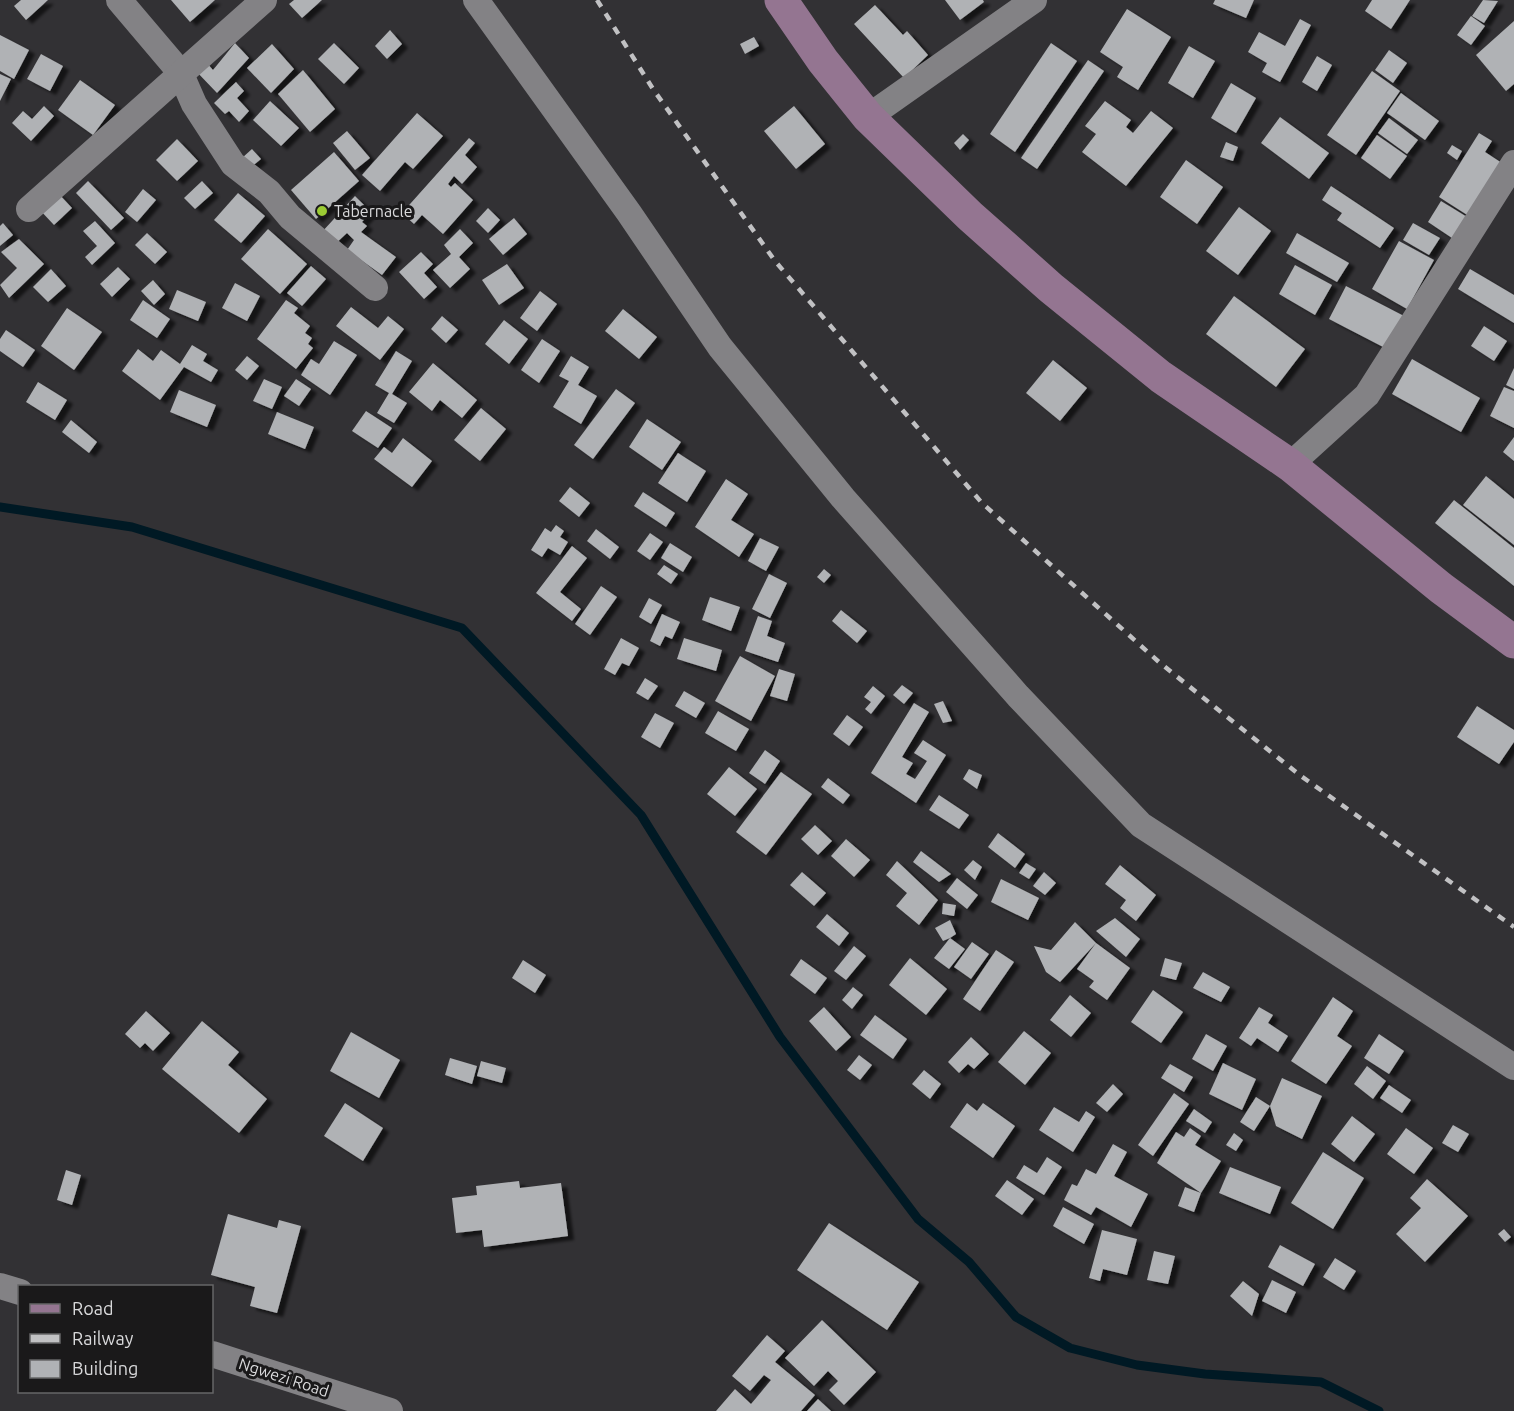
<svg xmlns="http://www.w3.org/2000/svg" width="1514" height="1411" font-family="Ubuntu,sans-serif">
	<defs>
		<filter id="shadow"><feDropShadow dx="6" dy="4" stdDeviation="1.5" flood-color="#0009"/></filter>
	</defs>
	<rect width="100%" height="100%" fill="#323134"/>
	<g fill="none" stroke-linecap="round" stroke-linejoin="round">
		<path stroke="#001924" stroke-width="9" d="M0,507L132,527L462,628L641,815L780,1037L918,1219L969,1262L1016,1317L1070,1348L1137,1365L1205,1374L1321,1382L1379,1411"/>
	</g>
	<g fill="#b0b2b5" filter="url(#shadow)">
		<path d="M21,0H48L26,20L14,6Z"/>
		<path d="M171,0H215L190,22Z"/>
		<path d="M294,0H322L302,18L289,4Z"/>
		<path d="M945,0H983L984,2L960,20Z"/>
		<path d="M1215,0H1254L1246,18L1213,4Z"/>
		<path d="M1372,0H1410L1391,29L1365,11Z"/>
		<path d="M1483,0L1498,1L1484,23L1472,16Z"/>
		<path d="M875,5L903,35L907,31L928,55L904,78L854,24Z"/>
		<path d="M1127,9L1171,37L1138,90L1117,77L1123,67L1100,52Z"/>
		<path d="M1471,16L1485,26L1471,45L1457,35Z"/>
		<path d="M1300,19L1311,25L1280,82L1262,72L1267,63L1248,52L1259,32L1285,46Z"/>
		<path d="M1514,21V84L1506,91L1476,55Z"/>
		<path d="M390,30L402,44L387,59L375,46Z"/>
		<path d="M0,35L29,50L14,79L0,71Z"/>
		<path d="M754,37L759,46L745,54L740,44Z"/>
		<path d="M235,43L249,58L217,93L195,70L205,61L213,70Z"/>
		<path d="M334,43L359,68L344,84L318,59Z"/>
		<path d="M1051,43L1077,61L1015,152L990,134Z"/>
		<path d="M272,44L294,69L271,93L247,68Z"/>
		<path d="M1189,46L1215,61L1193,98L1168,83Z"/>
		<path d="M1389,50L1407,63L1393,83L1375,70Z"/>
		<path d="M41,54L63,66L50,91L27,79Z"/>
		<path d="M1317,56L1332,65L1317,91L1302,82Z"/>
		<path d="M1088,60L1104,71L1037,169L1021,158Z"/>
		<path d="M303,70L335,109L310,132L278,94Z"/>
		<path d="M1372,71L1400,91L1356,155L1327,135Z"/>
		<path d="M0,74L11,79L0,101Z"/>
		<path d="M80,80L115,105L93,135L58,110Z"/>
		<path d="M236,82L244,91L237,98L249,111L239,122L229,111L225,114L214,103Z"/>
		<path d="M1231,83L1256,98L1236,133L1211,118Z"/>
		<path d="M1401,93L1439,121L1425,140L1387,113Z"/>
		<path d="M270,101L299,128L281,146L253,120Z"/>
		<path d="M1105,101L1131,120L1126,127L1133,133L1151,111L1173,128L1126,186L1082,152L1096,134L1085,126Z"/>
		<path d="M44,106L54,116L31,141L12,123L23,111L32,119Z"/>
		<path d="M794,106L825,144L796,169L764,131Z"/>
		<path d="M417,113L443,136L413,169L405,162L380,191L362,175Z"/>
		<path d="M1280,117L1329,153L1309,179L1261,143Z"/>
		<path d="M1389,118L1418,140L1407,154L1378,133Z"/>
		<path d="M347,131L370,158L355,170L333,143Z"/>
		<path d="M1479,133L1492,141L1485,152L1505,165L1472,218L1439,197Z"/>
		<path d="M963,134L969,140L960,150L954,143Z"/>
		<path d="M1377,135L1407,156L1390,179L1361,158Z"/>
		<path d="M469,138L475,143L465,155L477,167L462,184L454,176L448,184L451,187L455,183L473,200L443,234L422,215L414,224L402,213Z"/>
		<path d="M177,139L198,161L177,181L156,160Z"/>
		<path d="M1226,142L1238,147L1233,161L1220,157Z"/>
		<path d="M1452,145L1462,151L1457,160L1447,153Z"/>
		<path d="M252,149L261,159L250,168L242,158Z"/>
		<path d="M334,152L359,181L316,219L291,190Z"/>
		<path d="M1186,160L1223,187L1197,224L1160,197Z"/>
		<path d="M88,181L124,218L111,230L76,193Z"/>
		<path d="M202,181L213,193L195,209L184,198Z"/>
		<path d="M1331,186L1394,228L1380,248L1337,220L1342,213L1322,200Z"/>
		<path d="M143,189L156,200L137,222L125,212Z"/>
		<path d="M57,192L72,208L54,225L39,209Z"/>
		<path d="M238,193L265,216L241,243L214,220Z"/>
		<path d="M355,196L371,212L362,222L367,226L361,232L396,257L382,275L347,250L354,240L347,233L334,245L321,233Z"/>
		<path d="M1441,201L1472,220L1458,242L1428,222Z"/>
		<path d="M1239,207L1271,231L1238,275L1206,251Z"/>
		<path d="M488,208L500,220L488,233L476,221Z"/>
		<path d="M514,218L527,234L503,255L489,239Z"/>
		<path d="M95,221L115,243L92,265L85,257L97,246L83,231Z"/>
		<path d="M3,223L13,235L0,246V226Z"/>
		<path d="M1413,223L1440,238L1429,255L1403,240Z"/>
		<path d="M268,229L307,264L280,294L241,259Z"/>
		<path d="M460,229L473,243L459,257L470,269L450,288L433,270L451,254L444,245Z"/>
		<path d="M147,233L167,252L155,264L135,245Z"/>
		<path d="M1297,233L1349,263L1337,282L1286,253Z"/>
		<path d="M19,239L44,264L9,298L0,285L17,268L1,252Z"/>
		<path d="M1399,241L1434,260L1407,309L1372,289Z"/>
		<path d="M421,252L433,264L424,273L437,287L424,299L399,272Z"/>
		<path d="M507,264L524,288L499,305L482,280Z"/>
		<path d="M1295,265L1332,285L1315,315L1279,294Z"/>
		<path d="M311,266L326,279L302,306L287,293Z"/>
		<path d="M118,267L130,279L112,297L100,284Z"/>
		<path d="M51,269L66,286L48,302L33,287Z"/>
		<path d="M1470,269L1514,295V323L1458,289Z"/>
		<path d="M153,280L165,294L154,305L141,291Z"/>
		<path d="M235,283L260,296L247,321L222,308Z"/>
		<path d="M1346,286L1404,316L1387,349L1329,319Z"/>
		<path d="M177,290L206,302L198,321L169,309Z"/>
		<path d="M540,291L557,304L537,331L520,318Z"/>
		<path d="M1234,296L1305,349L1276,387L1206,334Z"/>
		<path d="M143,300L170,319L157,338L130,320Z"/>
		<path d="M286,300L298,308L294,313L310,326L305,333L312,338L308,344L313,348L296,369L257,339Z"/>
		<path d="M351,307L378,328L388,316L404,329L380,360L336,326Z"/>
		<path d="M67,308L102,332L74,370L41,346Z"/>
		<path d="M623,309L657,337L639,359L605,331Z"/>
		<path d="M442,316L458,330L446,343L431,329Z"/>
		<path d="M504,320L528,339L509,364L485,344Z"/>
		<path d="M1484,326L1507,341L1494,361L1471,346Z"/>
		<path d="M6,330L35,350L23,367L0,351V339Z"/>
		<path d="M542,339L560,351L539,383L521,370Z"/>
		<path d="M334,341L357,355L330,395L301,375L311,359L319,364Z"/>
		<path d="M192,345L207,354L203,361L218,370L211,382L184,367L160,400L122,371L138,349L153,361L161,350L180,364Z"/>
		<path d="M396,351L412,361L392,394L407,403L394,423L377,413L389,393L375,385Z"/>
		<path d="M247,356L259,366L247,380L235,370Z"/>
		<path d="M571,356L589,367L578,385L597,396L581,424L553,407L569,381L559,376Z"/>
		<path d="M1412,359L1480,398L1461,432L1392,394Z"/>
		<path d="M1053,360L1087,388L1060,421L1026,393Z"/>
		<path d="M433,363L477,400L462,418L440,400L432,411L409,392Z"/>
		<path d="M1514,368V389L1506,385Z"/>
		<path d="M264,379L282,387L272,409L253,401Z"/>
		<path d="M296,379L311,389L299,406L284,396Z"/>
		<path d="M38,382L67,400L55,420L26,402Z"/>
		<path d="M1504,387L1514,391V428L1490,416Z"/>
		<path d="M616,389L635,403L593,459L574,445Z"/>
		<path d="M179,390L216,405L207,427L170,412Z"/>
		<path d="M481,408L506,429L480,461L454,440Z"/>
		<path d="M366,411L392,428L378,448L352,431Z"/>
		<path d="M277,412L314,427L305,449L268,434Z"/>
		<path d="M647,419L681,442L662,470L629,447Z"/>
		<path d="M71,420L97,442L89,453L62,432Z"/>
		<path d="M1514,437V461L1503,452Z"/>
		<path d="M403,438L432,461L412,487L374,459L384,447L392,453Z"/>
		<path d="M678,453L706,471L687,502L658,483Z"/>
		<path d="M1486,476L1514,499V545L1463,505Z"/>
		<path d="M726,479L748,494L731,520L754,534L739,557L695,527Z"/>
		<path d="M570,487L590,503L579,517L559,501Z"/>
		<path d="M643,492L675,513L666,527L634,506Z"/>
		<path d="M1454,500L1514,548V586L1435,523Z"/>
		<path d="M556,525L564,531L560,537L568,542L560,555L548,548L542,557L531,550L545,528L551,532Z"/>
		<path d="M596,529L619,547L610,559L587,541Z"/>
		<path d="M650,533L663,542L650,560L637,551Z"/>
		<path d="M760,538L779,547L766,571L748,561Z"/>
		<path d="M670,543L692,557L683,572L661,558Z"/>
		<path d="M572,546L587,558L560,592L581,609L572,621L536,593Z"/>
		<path d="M664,565L678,574L671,584L657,574Z"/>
		<path d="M824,569L831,575L824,583L817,577Z"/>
		<path d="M769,574L787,583L770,618L752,609Z"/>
		<path d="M601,586L617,597L590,635L575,624Z"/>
		<path d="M710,597L740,607L731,631L702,620Z"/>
		<path d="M649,598L662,605L651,624L639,617Z"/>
		<path d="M841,610L867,631L857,643L832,621Z"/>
		<path d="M662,614L680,622L672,639L665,636L660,646L650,641Z"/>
		<path d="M758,616L772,621L767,636L785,643L778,662L745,651Z"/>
		<path d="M621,638L639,648L629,666L622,663L615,675L604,669Z"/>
		<path d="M684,638L722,650L716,671L677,659Z"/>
		<path d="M740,656L775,676L751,721L715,701Z"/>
		<path d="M779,669L795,674L787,701L770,696Z"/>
		<path d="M645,678L658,686L648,700L636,693Z"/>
		<path d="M902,685L913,693L904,704L893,695Z"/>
		<path d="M873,686L885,696L871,714L865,709L871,702L864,697Z"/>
		<path d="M684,691L705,703L696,718L675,706Z"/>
		<path d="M943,701L952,721L943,723L934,704Z"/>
		<path d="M914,703L929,712L902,757L913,763L906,774L915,779L927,761L914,753L923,740L946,755L916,803L871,773Z"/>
		<path d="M1477,706L1514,730V742L1499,764L1457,737Z"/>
		<path d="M718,711L749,729L736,751L705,733Z"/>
		<path d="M655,713L674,723L660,748L641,737Z"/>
		<path d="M847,715L863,727L849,746L833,734Z"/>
		<path d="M765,750L780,761L765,784L749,773Z"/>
		<path d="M729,767L757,789L735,816L707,794Z"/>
		<path d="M969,769L982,775L977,789L963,779Z"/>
		<path d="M781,772L812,794L766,855L736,832Z"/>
		<path d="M828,778L850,795L843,804L821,787Z"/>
		<path d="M939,795L969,815L959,829L929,810Z"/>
		<path d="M815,825L832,841L818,855L801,839Z"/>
		<path d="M998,833L1025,854L1015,868L988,847Z"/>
		<path d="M846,839L870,860L854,877L831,856Z"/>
		<path d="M921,851L951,874L939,882L913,862Z"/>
		<path d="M973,860L982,867L975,880L964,870Z"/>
		<path d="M897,861L938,900L919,925L896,906L907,893L886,875Z"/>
		<path d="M1026,863L1036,869L1029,879L1019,873Z"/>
		<path d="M1120,865L1156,895L1136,921L1120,908L1126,900L1105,884Z"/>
		<path d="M802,872L826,893L814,906L790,885Z"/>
		<path d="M1044,872L1056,883L1045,895L1033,886Z"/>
		<path d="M957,878L978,895L967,909L946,892Z"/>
		<path d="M1001,879L1039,898L1028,920L991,902Z"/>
		<path d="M943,903L956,905L954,916L942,914Z"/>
		<path d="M827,914L849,933L839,946L816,927Z"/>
		<path d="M1115,918L1140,939L1126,957L1096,931Z"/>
		<path d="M950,920L956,934L950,938L965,949L949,969L934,958L950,938L943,941L935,928Z"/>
		<path d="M1075,922L1096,943L1130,968L1107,1000L1089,987L1094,981L1077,969L1096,943L1060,982L1046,972L1034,946L1051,950Z"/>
		<path d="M972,942L989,954L971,979L954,967Z"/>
		<path d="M854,946L866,956L846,980L834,971Z"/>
		<path d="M996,950L1014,962L980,1011L963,999Z"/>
		<path d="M910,958L947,989L926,1015L889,985Z"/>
		<path d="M1165,958L1182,963L1176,980L1160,976Z"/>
		<path d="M801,959L827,978L815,994L790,975Z"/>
		<path d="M523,960L546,975L535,993L512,978Z"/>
		<path d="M1203,972L1230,987L1221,1002L1193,988Z"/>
		<path d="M853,987L863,995L852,1009L842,1000Z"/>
		<path d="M1153,990L1183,1012L1161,1043L1131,1022Z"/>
		<path d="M1070,995L1091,1013L1071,1037L1050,1020Z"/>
		<path d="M1333,997L1353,1011L1337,1036L1352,1046L1326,1084L1291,1061Z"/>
		<path d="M824,1007L851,1037L836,1051L809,1021Z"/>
		<path d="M1259,1007L1273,1015L1268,1023L1288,1036L1278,1052L1257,1038L1251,1046L1239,1038Z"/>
		<path d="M146,1011L170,1033L153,1051L145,1043L140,1048L125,1034Z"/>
		<path d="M875,1015L907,1039L893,1059L860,1035Z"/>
		<path d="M202,1021L239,1052L228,1065L267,1099L239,1133L162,1069Z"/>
		<path d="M1024,1031L1051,1053L1025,1085L998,1062Z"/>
		<path d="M351,1032L400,1060L379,1098L330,1071Z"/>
		<path d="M1206,1034L1227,1046L1213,1071L1192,1059Z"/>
		<path d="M1379,1034L1404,1051L1389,1074L1364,1058Z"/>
		<path d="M971,1037L989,1054L974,1069L968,1064L959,1073L948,1062Z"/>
		<path d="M859,1055L872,1065L860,1080L847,1070Z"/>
		<path d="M450,1058L477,1066L472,1084L445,1075Z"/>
		<path d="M481,1061L506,1068L502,1083L477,1076Z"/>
		<path d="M1223,1063L1256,1079L1242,1110L1209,1094Z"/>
		<path d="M1170,1064L1193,1077L1184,1092L1161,1078Z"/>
		<path d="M1367,1066L1386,1081L1373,1099L1354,1084Z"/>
		<path d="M924,1070L941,1084L930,1099L912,1084Z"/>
		<path d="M1282,1078L1322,1096L1302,1139L1276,1126L1270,1106L1254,1131L1240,1122L1256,1097L1270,1106Z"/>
		<path d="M1113,1084L1123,1094L1107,1112L1096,1103Z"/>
		<path d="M1389,1085L1411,1100L1402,1113L1380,1098Z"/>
		<path d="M1174,1093L1189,1104L1153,1156L1138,1145Z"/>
		<path d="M345,1103L383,1128L363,1161L324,1136Z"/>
		<path d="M967,1103L977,1111L983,1103L1015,1126L993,1158L950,1127Z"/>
		<path d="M1054,1107L1079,1122L1086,1111L1095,1117L1073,1152L1039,1130Z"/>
		<path d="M1194,1109L1212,1122L1205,1133L1186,1121Z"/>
		<path d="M1352,1116L1375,1134L1354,1162L1331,1144Z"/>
		<path d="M1453,1125L1469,1134L1458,1152L1442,1143Z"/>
		<path d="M1190,1128L1201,1136L1195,1145L1221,1161L1201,1193L1194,1212L1178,1206L1185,1187L1201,1193L1157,1163L1176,1132L1184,1137Z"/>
		<path d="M1406,1128L1433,1148L1414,1174L1387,1154Z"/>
		<path d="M1234,1133L1243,1140L1236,1151L1226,1145Z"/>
		<path d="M1113,1144L1127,1152L1114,1176L1148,1194L1131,1227L1096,1207L1091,1215L1064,1200L1072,1184L1077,1186L1086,1169L1096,1174Z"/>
		<path d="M1323,1152L1364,1178L1333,1229L1291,1203Z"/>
		<path d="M1047,1157L1062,1167L1044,1195L1016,1178L1024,1165L1037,1173Z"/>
		<path d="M1230,1167L1281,1187L1270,1214L1219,1193Z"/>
		<path d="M66,1170L81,1175L72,1205L57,1200Z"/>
		<path d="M1427,1179L1468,1216L1425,1262L1396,1234L1421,1208L1410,1198Z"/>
		<path d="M1007,1180L1034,1199L1022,1215L995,1196Z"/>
		<path d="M519,1181L520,1188L561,1183L568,1236L484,1247L482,1230L456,1233L452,1198L477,1195L476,1186Z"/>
		<path d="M1063,1207L1094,1224L1084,1244L1053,1226Z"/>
		<path d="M228,1214L277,1228L279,1220L301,1226L277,1313L250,1306L255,1287L211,1275Z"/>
		<path d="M829,1223L919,1282L887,1330L797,1270Z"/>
		<path d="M1504,1229L1511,1237L1505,1242L1498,1234Z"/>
		<path d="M1102,1230L1137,1239L1127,1275L1103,1269L1100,1281L1089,1278Z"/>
		<path d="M1280,1245L1315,1264L1303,1286L1268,1267Z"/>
		<path d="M1154,1251L1175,1256L1168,1284L1147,1280Z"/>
		<path d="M1335,1258L1356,1271L1344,1290L1323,1277Z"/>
		<path d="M1272,1280L1296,1292L1286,1313L1262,1301Z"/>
		<path d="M1243,1281L1259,1294L1252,1316L1230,1296Z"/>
		<path d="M822,1320L876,1372L844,1405L829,1390L838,1381L828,1371L814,1386L785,1358Z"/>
		<path d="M767,1335L785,1351L775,1362L815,1395L801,1411H716L735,1389L751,1404L771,1380L764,1375L750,1391L732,1376Z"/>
		<path d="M818,1399L831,1411H807Z"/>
	</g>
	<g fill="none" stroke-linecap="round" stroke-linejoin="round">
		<g stroke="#838285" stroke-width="26">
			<path d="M119,0L180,72L194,104L233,164L269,192L290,217L375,288"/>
			<path d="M476,0L629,213L720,347L843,498L1018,696L1141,825L1514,1067"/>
			<path d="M868,117L1034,0"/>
			<path d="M29,209L264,0"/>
			<path d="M1290,465L1367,395L1514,163"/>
			<path d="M0,1286L20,1292"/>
			<path d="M212,1354L390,1411"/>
		</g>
		<path stroke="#947591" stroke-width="33" d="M781,0L823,61L868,117L970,216L1051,288L1161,377L1290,465L1441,588L1514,642"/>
		<path stroke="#c1c1c3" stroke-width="4.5" stroke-dasharray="8 8" stroke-linecap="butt" d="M597,0L653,89L775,261L982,503L1160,663L1301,776L1514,927"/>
	</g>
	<circle fill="#9bcb34" stroke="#1a191a" stroke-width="2" cx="322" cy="211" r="6"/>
	<g text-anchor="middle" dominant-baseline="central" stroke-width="6" stroke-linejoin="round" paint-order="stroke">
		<g font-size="16" fill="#d9d9db" stroke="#1a191a" text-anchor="start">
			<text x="334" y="211">Tabernacle</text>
		</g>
		<g font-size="16" fill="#d9d9db" stroke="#1a191a">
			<text transform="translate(284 1377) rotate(18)">Ngwezi Road</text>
		</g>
	</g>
	<rect x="18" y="1285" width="195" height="108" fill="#1a191a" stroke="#666667" stroke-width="1.5"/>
	<rect x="30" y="1304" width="30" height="9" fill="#947591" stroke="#666667" stroke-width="1.5"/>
	<text x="72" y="1315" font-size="18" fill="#d9d9db">Road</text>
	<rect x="30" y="1334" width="30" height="9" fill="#c1c1c3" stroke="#666667" stroke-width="1.5"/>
	<text x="72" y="1345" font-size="18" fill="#d9d9db">Railway</text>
	<rect x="30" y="1360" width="30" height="18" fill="#b0b2b5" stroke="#666667" stroke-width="1.5"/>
	<text x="72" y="1375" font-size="18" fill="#d9d9db">Building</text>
</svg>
